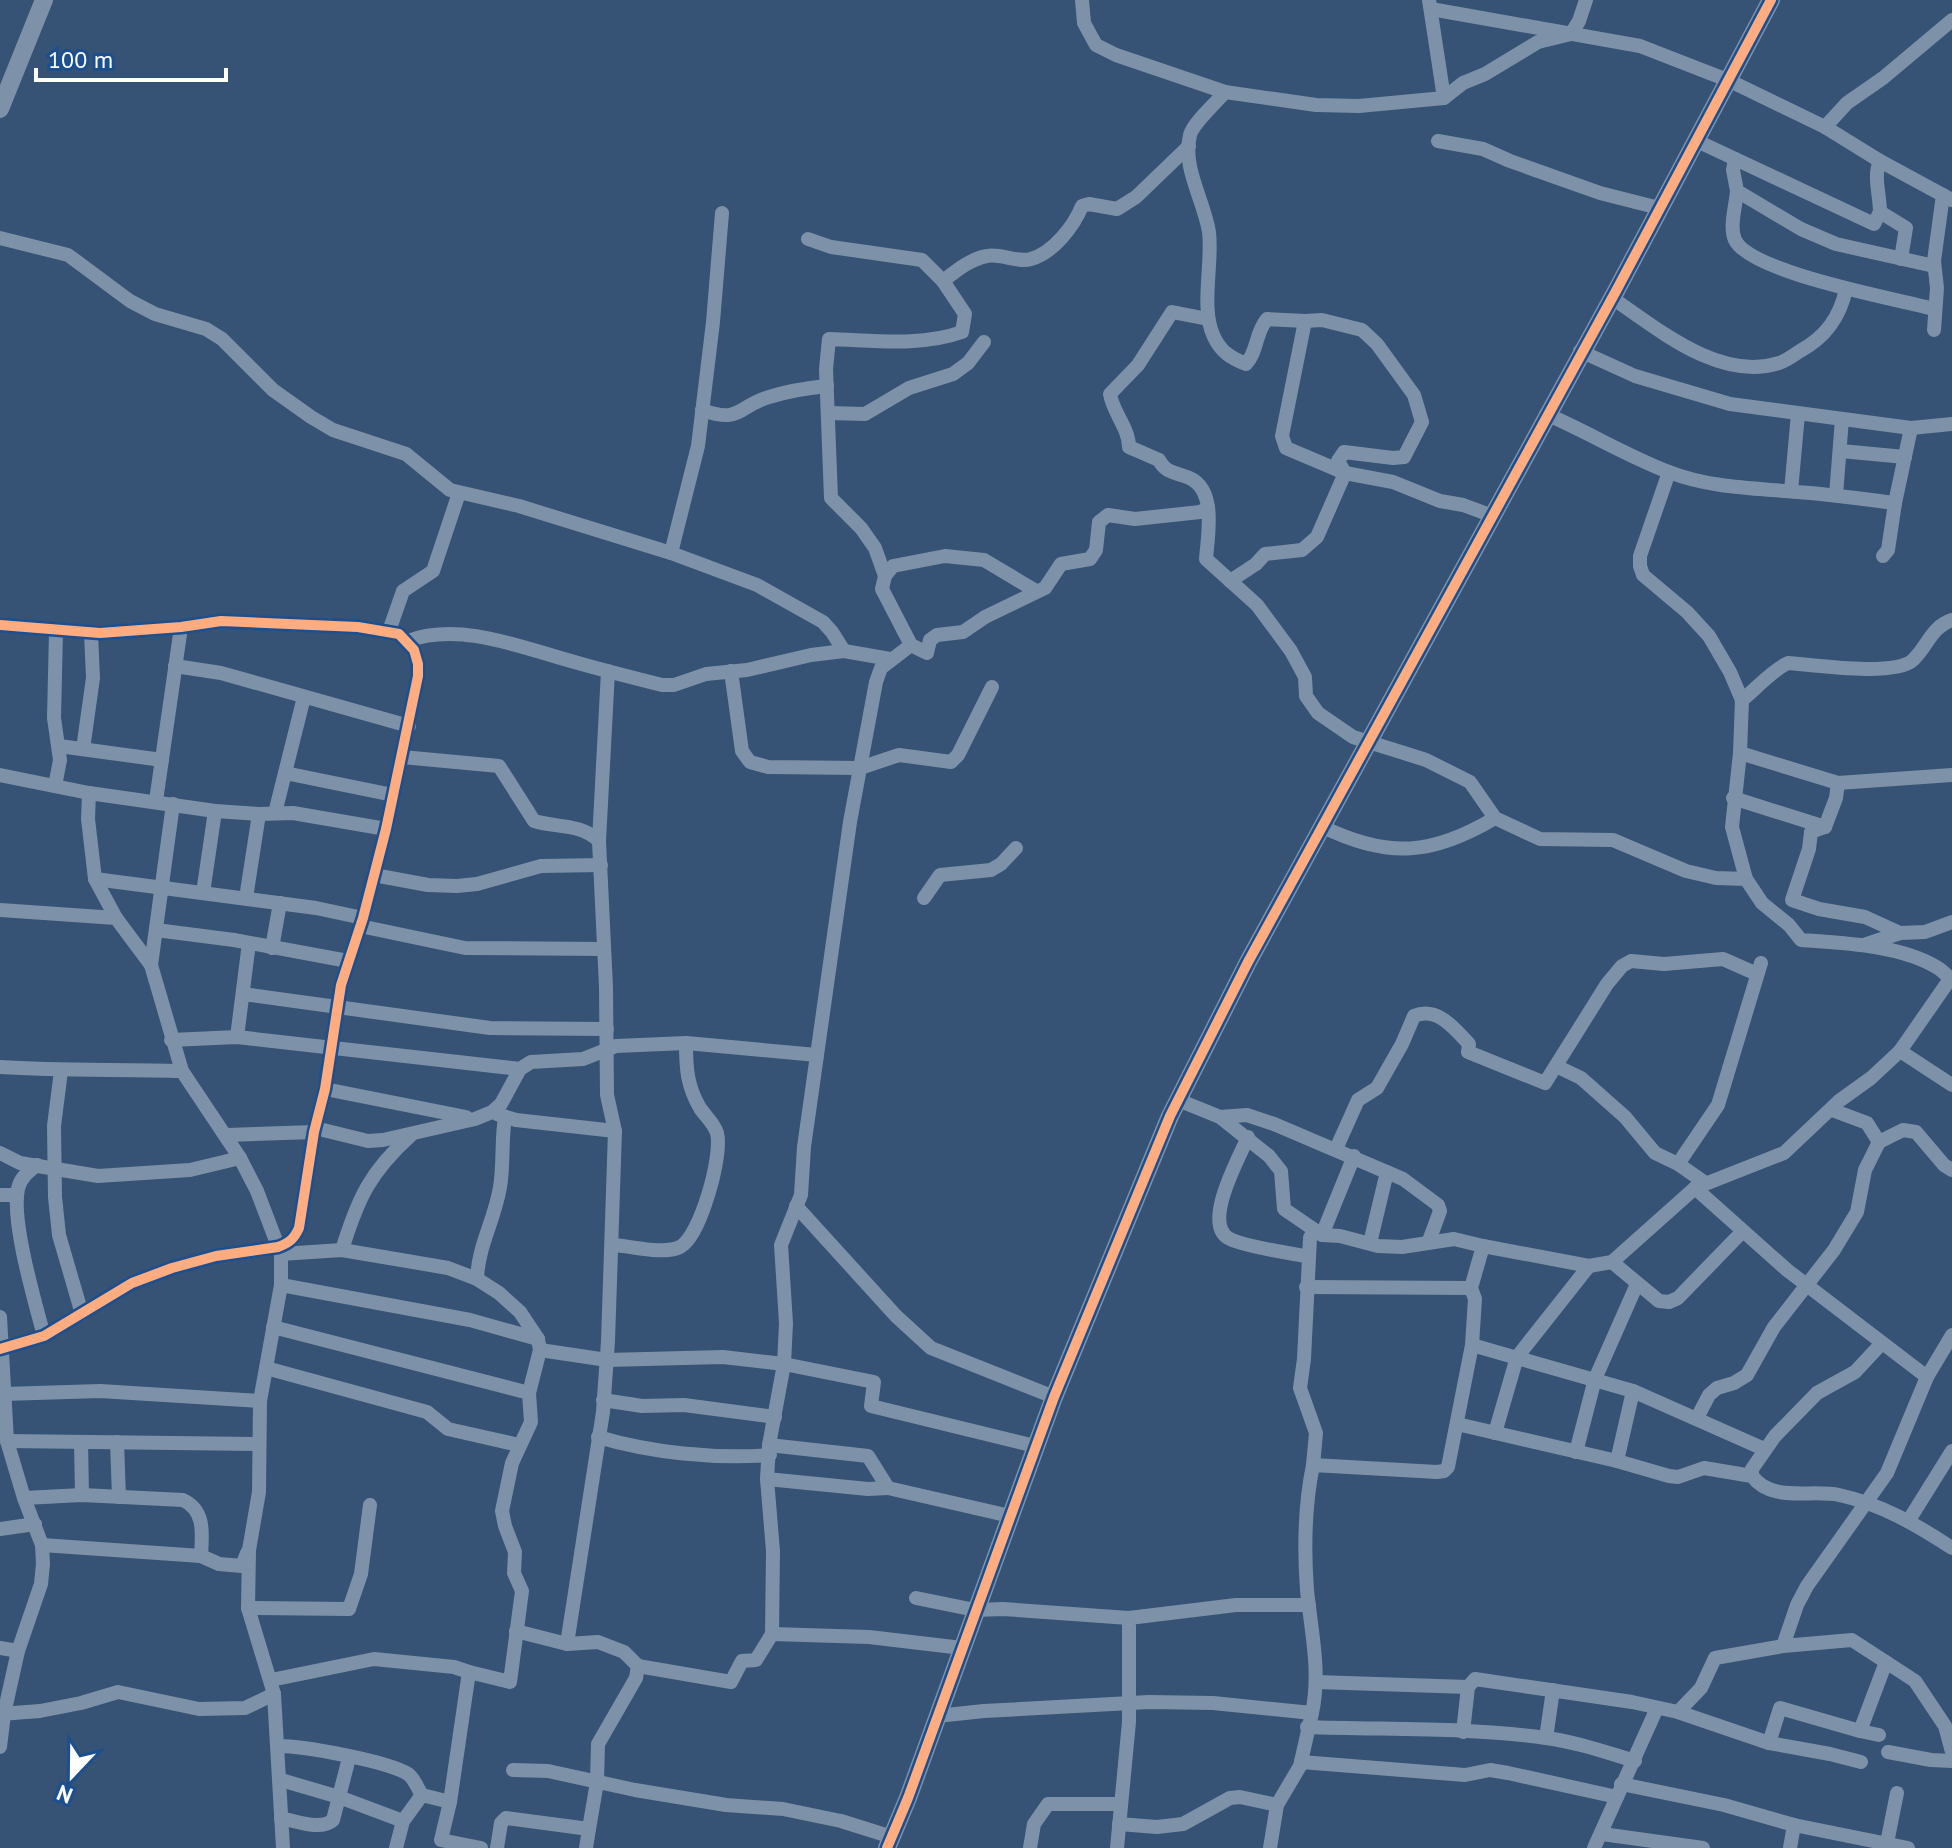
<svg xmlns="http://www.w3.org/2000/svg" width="1952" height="1848" font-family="'PT Sans',sans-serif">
	<rect width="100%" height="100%" fill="#365274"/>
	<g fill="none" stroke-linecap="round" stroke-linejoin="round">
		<g stroke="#7d92a8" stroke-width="14">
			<path d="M1082,0L1084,23L1096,45L1116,55L1225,92L1316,105L1359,106L1444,98L1463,83L1485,74L1538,42L1571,34L1579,21L1586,0"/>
			<path d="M1429,0L1444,98"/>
			<path d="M1431,9L1640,46L1730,81L1825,127L1880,161L1952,200"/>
			<path d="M1225,92C1217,102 1193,123 1190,135C1182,168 1204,200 1209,232C1213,264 1200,308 1214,337C1221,352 1231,358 1246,364C1258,351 1255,333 1267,319L1305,321L1322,320L1362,330L1377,344L1414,395L1422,422L1404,457L1393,458L1344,452L1338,461L1345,473L1317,537L1302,550L1265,554L1256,564L1230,581"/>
			<path d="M1825,127L1847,103L1883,78L1952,20"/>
			<path d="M1438,141L1483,149L1510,161L1600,193L1659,208"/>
			<path d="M1697,141L1874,224L1880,212"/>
			<path d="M1735,159L1733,170L1737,191L1801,229L1836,244L1934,266"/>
			<path d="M1880,161C1873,176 1880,195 1880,212L1906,228L1901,259"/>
			<path d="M1737,191C1736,205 1729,227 1735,240C1751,273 1897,299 1934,309"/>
			<path d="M0,238L68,255L130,301L155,314L206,329L222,339L273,390L311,417L333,430L406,454L450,490L519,506L671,553L757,585L823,622L832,632L844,651"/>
			<path d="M808,239L831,247L922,260L943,281L965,314L962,332C920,347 872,340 829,339L826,369L831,498L861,528L875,548L885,576"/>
			<path d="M943,281C956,271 970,259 987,256C1000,253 1017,263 1031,259C1053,253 1074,226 1082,206L1089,204L1117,209L1136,197L1189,146"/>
			<path d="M1612,298C1657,328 1719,382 1779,363C1786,361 1794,355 1800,351C1826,337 1840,317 1846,289"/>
			<path d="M1208,319L1172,312L1138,365L1110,394C1113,413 1129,428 1129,447L1159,460C1165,472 1173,472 1184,476C1218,485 1208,533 1206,559L1257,605L1291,651L1305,677L1306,696L1318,713L1353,737L1426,760L1470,782L1495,818L1540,839L1613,840L1686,871L1716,878L1746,879"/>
			<path d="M1305,321L1282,436L1286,448L1345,473L1393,482L1440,501L1463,505L1493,516"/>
			<path d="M1934,330L1937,288L1934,261L1943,195"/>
			<path d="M1580,351L1635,376L1730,404L1911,428L1952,424"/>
			<path d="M702,410C742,424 737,406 769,397C788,391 807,388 827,386"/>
			<path d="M828,413L865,414L909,388L953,374L968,363L984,342"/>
			<path d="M1546,414C1588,432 1627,456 1669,472C1710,488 1754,488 1797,492C1829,494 1862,499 1895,503L1911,428"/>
			<path d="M1841,451L1905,457"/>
			<path d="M1669,472L1640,556V566L1643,575L1687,612L1709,636L1730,672L1742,700L1740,753L1732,827L1746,879L1762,903L1789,925L1801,940C1843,943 1901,945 1938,968C1943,971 1947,976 1952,980"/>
			<path d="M1791,491L1798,414"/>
			<path d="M1836,495L1842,419"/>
			<path d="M671,553L698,446L713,322L722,213"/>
			<path d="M1883,556L1888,550L1895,503"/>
			<path d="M1036,591L984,560L945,556L893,566L885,576L882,589L911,645L927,653L930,640L937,635L963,632L985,617L1045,588L1061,564L1090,559L1096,550L1099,522L1108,515L1135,519L1200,512L1208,508"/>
			<path d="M0,625L100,633L181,627L221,621L358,627L399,634L414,650L418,664V676L386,829L363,918L341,985L325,1089L314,1132L299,1228C294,1239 289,1243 278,1247L216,1256L172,1268L132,1283L44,1336L0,1349"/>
			<path d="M389,631L403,591L433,571L459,493"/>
			<path d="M408,641C461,621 525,649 578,663C606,671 634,678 662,685H674L706,674L747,670L811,655L844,651L890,659"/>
			<path d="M175,666L221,673L409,726"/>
			<path d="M731,671L742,751L750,762L768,767L860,768L899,755L951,762L958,755L992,687"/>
			<path d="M1742,700C1757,688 1771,671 1788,663C1814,665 1895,677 1913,660C1928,646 1931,627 1952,620"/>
			<path d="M59,746L162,760"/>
			<path d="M83,749L93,678L91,633"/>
			<path d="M1740,753L1838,783L1836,798L1825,827"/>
			<path d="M402,757L499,766L534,821C557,828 580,823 599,841"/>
			<path d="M285,773L393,795"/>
			<path d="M0,775L89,793L215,811L259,814L293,813L386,829"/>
			<path d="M1838,783L1952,775"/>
			<path d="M55,786L60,760L54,718L56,631"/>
			<path d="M89,793L88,819L95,879L116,918L151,965L182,1071L240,1158L257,1191L281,1254V1285L260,1401L259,1492L249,1550L248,1608L274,1694L283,1848"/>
			<path d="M1733,798L1825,827"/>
			<path d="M156,801L181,627"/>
			<path d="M275,813L304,697"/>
			<path d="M1323,827C1389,859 1433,855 1495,818"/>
			<path d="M1825,827L1811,832L1809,849L1792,900L1819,909L1865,917L1900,933"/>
			<path d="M374,875L428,885L457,886L477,884L541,866L601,865"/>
			<path d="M95,879L316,908L363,918"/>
			<path d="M203,893L215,811"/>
			<path d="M246,898L259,814"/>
			<path d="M924,898L940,875L991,870L1001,864L1016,848"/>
			<path d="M0,910L116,918"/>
			<path d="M360,926L465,948L604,949"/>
			<path d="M156,930L234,940L348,961"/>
			<path d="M1864,945L1900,933L1925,932L1952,922"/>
			<path d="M272,948L280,903"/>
			<path d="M151,965L173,804"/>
			<path d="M243,994L490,1028L607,1029"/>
			<path d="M237,1037L249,943"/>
			<path d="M171,1040L237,1037L520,1069"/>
			<path d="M1900,1051L1952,1085"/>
			<path d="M1556,1066L1581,1078L1625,1117L1655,1153L1678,1164"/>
			<path d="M0,1067C61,1071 121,1069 182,1071"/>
			<path d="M61,1071L54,1126L55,1197L59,1235L82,1314"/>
			<path d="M325,1089L466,1117"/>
			<path d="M1178,1100L1220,1117L1269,1156L1281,1171L1284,1209L1322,1235L1340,1236L1378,1246L1402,1247L1454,1239L1483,1246L1471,1288L1475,1299L1472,1345L1448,1467L1444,1471L1437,1472L1313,1465C1305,1504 1304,1550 1307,1590C1311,1631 1321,1671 1312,1713"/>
			<path d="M1832,1110L1867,1123L1879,1142"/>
			<path d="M497,1114L516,1120L615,1131"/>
			<path d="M1220,1117L1247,1115L1274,1124L1403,1179L1438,1205L1440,1211L1429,1241"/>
			<path d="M315,1128L368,1141L383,1140L475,1119L492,1112L501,1104L520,1069L531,1062L583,1059L616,1046L686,1043L817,1055"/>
			<path d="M227,1135L314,1132"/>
			<path d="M1248,1137C1239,1158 1201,1225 1230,1239C1249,1248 1287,1252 1309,1257"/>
			<path d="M1336,1149L1358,1100L1377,1088L1402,1044L1414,1016C1437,1006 1454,1028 1469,1044L1468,1052L1545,1083L1607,984L1622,966L1631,961L1664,964L1723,959L1757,974"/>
			<path d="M0,1153L20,1163L98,1176L190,1170L240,1158"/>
			<path d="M37,1165C28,1172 20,1178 18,1189C11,1221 35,1302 44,1336"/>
			<path d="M1704,1182L1678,1164L1718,1105L1761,963"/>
			<path d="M1695,1188L1787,1270L1927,1377"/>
			<path d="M0,1195H17"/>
			<path d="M796,1206L896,1316L931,1348L1054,1397"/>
			<path d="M1322,1235L1354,1156"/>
			<path d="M1370,1243L1387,1172"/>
			<path d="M613,1245C632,1246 662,1255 680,1247C700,1237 723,1155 717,1133C714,1123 706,1117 700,1108C687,1086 686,1068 686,1043"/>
			<path d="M1483,1246L1589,1266L1612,1262L1695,1188L1784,1153L1839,1101L1871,1078L1900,1051L1950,979"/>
			<path d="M342,1250C358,1198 370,1172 411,1135"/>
			<path d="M281,1254L342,1250L448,1268L477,1279L499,1293L520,1312L538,1339L540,1350L529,1393L531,1422L512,1463L502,1511L505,1526L515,1552L514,1573L522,1591L510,1682L469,1672"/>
			<path d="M1612,1262L1659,1301L1669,1302L1678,1298L1742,1232"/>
			<path d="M477,1279C478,1246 495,1219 500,1187C504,1164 501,1141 505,1118"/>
			<path d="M281,1285L470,1320L538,1339"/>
			<path d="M1306,1287L1471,1288"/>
			<path d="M0,1317L7,1441L24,1498L42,1545L43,1564L41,1584L18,1651L4,1714L0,1747"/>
			<path d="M273,1327L529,1393"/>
			<path d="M1472,1345L1633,1391L1764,1449"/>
			<path d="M540,1350L607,1360L723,1357L784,1364L874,1382L871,1406L1035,1446"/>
			<path d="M266,1368L427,1412L448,1429L519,1445"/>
			<path d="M4,1394L100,1391L260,1401"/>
			<path d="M603,1400L642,1406L684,1405L775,1417"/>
			<path d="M1697,1418L1709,1395L1717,1388L1734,1383L1747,1375L1774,1327L1834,1250L1857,1212L1865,1170L1879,1142L1903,1130L1916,1132L1944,1165L1952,1170"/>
			<path d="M1457,1424L1617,1461L1669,1476L1678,1477L1704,1468L1752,1476C1772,1503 1811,1489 1839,1495C1881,1504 1917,1525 1952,1548"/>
			<path d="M1495,1433L1517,1357L1589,1266"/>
			<path d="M598,1437C652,1453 714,1459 770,1455"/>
			<path d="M7,1441L259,1444"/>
			<path d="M81,1442L82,1495"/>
			<path d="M117,1442L119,1497"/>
			<path d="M769,1445L868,1456L888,1488L1010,1516"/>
			<path d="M1576,1452L1595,1379L1637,1284"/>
			<path d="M1617,1461L1633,1391"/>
			<path d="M1313,1465L1316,1433L1300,1388L1304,1359L1310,1238L1314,1230"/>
			<path d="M1752,1476V1469L1775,1436L1817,1393L1855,1372L1882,1343"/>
			<path d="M767,1479L868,1489L888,1488"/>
			<path d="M24,1498L82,1495L183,1500C206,1511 202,1534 201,1556"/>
			<path d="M1909,1520L1952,1451"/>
			<path d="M0,1529L35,1524"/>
			<path d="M42,1545L201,1556L219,1564L242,1566L247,1553"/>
			<path d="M916,1598L975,1610L1003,1609L1129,1618"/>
			<path d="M248,1608L349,1609L361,1574L370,1505"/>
			<path d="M516,1631L567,1644L598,1642L624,1652L638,1666L731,1682L742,1661L756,1660L772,1634L869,1637L962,1648"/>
			<path d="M772,1634L773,1551L767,1479L769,1445L784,1364L786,1323L781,1245L801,1195L804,1147L850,822L876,682L881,668L911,645"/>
			<path d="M567,1644L603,1412L608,1341L615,1131L607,1095L606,987L599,841L608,671"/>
			<path d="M1783,1646L1797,1605L1807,1586L1887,1473L1927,1377L1952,1335"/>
			<path d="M0,1648L18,1651"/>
			<path d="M271,1680L374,1659L454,1667L469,1672L450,1802"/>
			<path d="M1316,1682L1468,1687"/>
			<path d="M1678,1712L1701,1688L1715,1658L1783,1646L1852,1640L1915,1681L1945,1726L1952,1752"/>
			<path d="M0,1714L40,1711L81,1703L118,1692L199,1709L245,1708L274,1694"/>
			<path d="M937,1716L984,1711L1149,1702L1213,1703L1312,1713L1300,1766L1277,1805L1270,1848"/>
			<path d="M1307,1727C1386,1730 1468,1727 1546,1738C1576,1742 1605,1752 1635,1761"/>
			<path d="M1463,1732L1468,1687L1475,1679L1632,1702L1678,1712L1769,1743L1830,1754L1861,1762"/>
			<path d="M1879,1735L1860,1731L1886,1662"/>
			<path d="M1546,1738L1553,1690"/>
			<path d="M1769,1743L1780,1708L1860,1731"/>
			<path d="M278,1746C304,1746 387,1761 408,1774C415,1779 417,1788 422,1795L450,1802L441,1840L481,1848"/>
			<path d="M1888,1752L1931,1760L1952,1761"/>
			<path d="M1301,1762L1465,1775L1490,1770L1508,1773L1617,1797"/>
			<path d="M513,1770L548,1771L635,1790L726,1805L783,1809L841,1821L892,1837"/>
			<path d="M281,1780L339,1797L403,1821"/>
			<path d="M1621,1784L1724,1805L1794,1825L1908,1848"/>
			<path d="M281,1818C296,1821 321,1831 333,1820L349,1758"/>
			<path d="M1119,1824L1157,1827L1183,1824L1230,1798L1240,1797L1277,1805"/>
			<path d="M589,1829L597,1782L598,1744L636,1678L638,1666"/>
			<path d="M1602,1834L1703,1848"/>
			<path d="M1887,1843L1897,1793"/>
			<path d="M396,1848L403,1821L422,1795"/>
			<path d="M497,1848L501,1823L506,1818L589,1829L586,1848"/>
			<path d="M1030,1848L1034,1824L1048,1804H1121"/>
			<path d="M1117,1848L1129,1722V1618L1236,1605H1309"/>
			<path d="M1594,1848L1657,1708"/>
			<path d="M1790,1848L1794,1825"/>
		</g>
		<g stroke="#7d92a8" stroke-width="18">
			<path d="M0,109L44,0"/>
			<path d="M887,1848L908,1798L1054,1397L1170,1116L1248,962L1616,291L1771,0"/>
		</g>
		<defs>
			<g id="cycleway">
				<path d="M0,625L100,633L181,627L221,621L358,627L399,634L414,650L418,664V676L386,829L363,918L341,985L325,1089L314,1132L299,1228C294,1239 289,1243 278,1247L216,1256L172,1268L132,1283L44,1336L0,1349"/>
				<path d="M887,1848L908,1798L1054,1397L1170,1116L1248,962L1616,291L1771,0"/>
			</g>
		</defs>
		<use href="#cycleway" stroke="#1b4f8f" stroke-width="15"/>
		<use href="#cycleway" stroke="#ffac80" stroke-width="10"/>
	</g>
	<g transform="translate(72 1776) rotate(202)" stroke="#1b4f8f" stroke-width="6" paint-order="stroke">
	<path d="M0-6L14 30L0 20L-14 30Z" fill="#ffffff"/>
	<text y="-12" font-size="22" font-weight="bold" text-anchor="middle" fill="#ffffff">N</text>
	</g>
	<path d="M36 68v12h190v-12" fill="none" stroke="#ffffff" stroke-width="4"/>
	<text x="48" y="68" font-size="24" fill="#ffffff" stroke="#1b4f8f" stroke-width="6" paint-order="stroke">100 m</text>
</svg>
